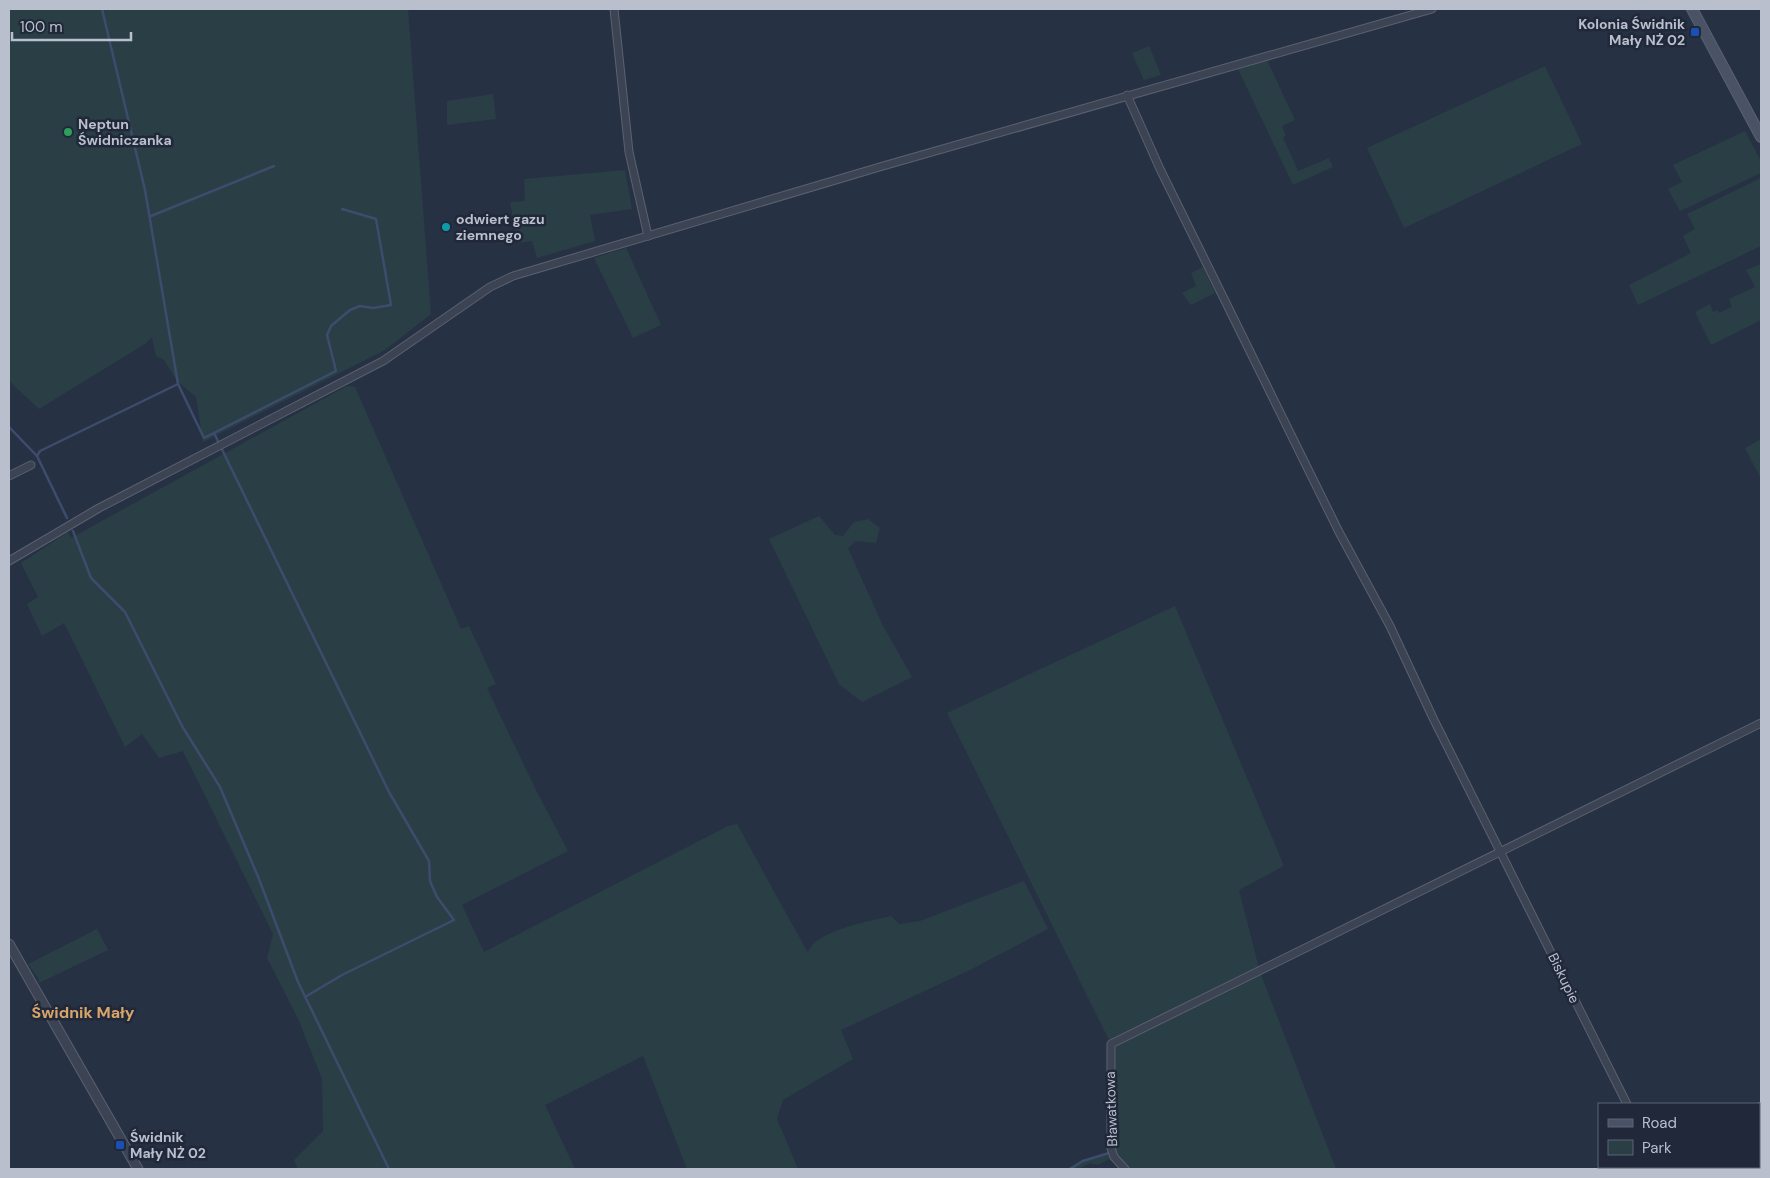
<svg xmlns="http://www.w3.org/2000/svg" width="1770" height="1178" font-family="'DM Sans',sans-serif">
	<rect width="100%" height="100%" fill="#273144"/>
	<g fill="#293f45">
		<path d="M9,9H408L431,314L385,350L203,442L196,397L177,381L164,360L156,356L152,337L145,344L39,409L9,381Z"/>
		<path d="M1149,46L1161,75L1144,80L1132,53Z"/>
		<path d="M1267,60L1295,120L1282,126L1286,136L1283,137L1298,171L1329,158L1333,167L1293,185L1238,69Z"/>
		<path d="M1545,66L1582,144L1404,228L1367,148Z"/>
		<path d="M493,94L496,119L447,125V101Z"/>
		<path d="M1745,131L1761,161V173L1680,211L1668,189L1682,182L1673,165Z"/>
		<path d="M625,170L632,209L590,215L595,241L537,258L532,241L518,243L510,202L525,201L524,179Z"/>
		<path d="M1761,178V246L1638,305L1629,285L1691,253L1683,236L1695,229L1687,214Z"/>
		<path d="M626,248L661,325L633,338L594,258Z"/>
		<path d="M1761,264V320L1711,345L1695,312L1710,304L1713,312L1717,310L1719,313L1732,307L1729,299L1755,287L1746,270Z"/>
		<path d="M1203,267L1215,293L1191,305L1182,293L1196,286L1191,273Z"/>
		<path d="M347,386L355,387L461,629L469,626L496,684L487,688L536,790L568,851L462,905L484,952L728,826L737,824L808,953C813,931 871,921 891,916L899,924L920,921L1024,881L1048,929L970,970L841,1030L853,1059L783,1100L777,1119L798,1169H687L643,1056L545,1105L575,1169H298L294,1160L323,1131L322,1079L298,1019L267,958L273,934L183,751L159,758L142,734L125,747L64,623L42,636L27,604L38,597L21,563L68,532L71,538Z"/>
		<path d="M1761,439V479L1745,448Z"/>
		<path d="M819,516L835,535L843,536L854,522L868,519L880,528L876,543L856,541L848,548L882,624L912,677L862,702L839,684L769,539Z"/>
		<path d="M1175,606L1284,866L1239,890L1260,972L1336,1169H1125L1114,1157L1111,1044L947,713Z"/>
		<path d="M97,929L108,950L39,983L38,978L28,964Z"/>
		<path d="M1108,1152L1111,1158L1098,1165L1090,1163L1078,1169H1067L1081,1160Z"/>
	</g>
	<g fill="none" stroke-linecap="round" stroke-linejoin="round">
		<g stroke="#3d4c6d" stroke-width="2.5">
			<path d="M102,9L145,190L178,384L204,438L336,371L327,335L331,326L350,310L360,306L373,308L391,305L376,219L342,209"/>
			<path d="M151,216L274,166"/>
			<path d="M9,427L37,456L40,451L178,384"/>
			<path d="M214,433L389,792L429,861L430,881L437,897L454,920L342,975L305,997"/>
			<path d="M37,456L67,518"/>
			<path d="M73,531L91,578L125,612L182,726L220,787L259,879L298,982L389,1169"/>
			<path d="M1070,1169L1083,1161L1109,1153"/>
		</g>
		<defs>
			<g id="minor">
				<path d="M614,9L629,152L648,236"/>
				<path d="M1127,95L1160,169L1339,532L1390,626L1433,718L1627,1104"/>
				<path d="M9,476L31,465"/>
				<path d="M9,561L99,508L383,361L490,287L513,276L883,166L1432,9"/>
				<path d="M1759,1107L1761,1106"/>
				<path d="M1658,1167L1659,1169"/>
				<path d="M1125,1169L1114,1157L1111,1148V1044L1761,723"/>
			</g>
			<path id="tertiary" d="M9,944L138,1169"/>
			<path id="secondary" d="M1692,9L1761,137"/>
		</defs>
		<use href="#minor" stroke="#5a6171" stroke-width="9"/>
		<use href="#tertiary" stroke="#5a6171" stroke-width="11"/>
		<use href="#secondary" stroke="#5a6171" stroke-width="12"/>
		<use href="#minor" stroke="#3c4353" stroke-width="7"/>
		<use href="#tertiary" stroke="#3c4353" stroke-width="9"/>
		<use href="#secondary" stroke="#4a5266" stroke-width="10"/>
	</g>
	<g fill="#1a4fb4" stroke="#202839" stroke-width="2">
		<rect x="1690" y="27" width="10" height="10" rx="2.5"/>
		<rect x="115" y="1140" width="10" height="10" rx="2.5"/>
	</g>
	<circle fill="#2e9e5b" stroke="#202839" stroke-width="2" cx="68" cy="132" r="5"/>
	<circle fill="#0f9aa8" stroke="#202839" stroke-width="2" cx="446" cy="227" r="5"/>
	<g text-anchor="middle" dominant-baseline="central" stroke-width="5" stroke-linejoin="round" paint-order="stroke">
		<g font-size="14" font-weight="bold" fill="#b9bfcd" stroke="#202839" text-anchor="start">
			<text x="1685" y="24" text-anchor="end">Kolonia Świdnik<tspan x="1685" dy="16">Mały NŻ 02</tspan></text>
			<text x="78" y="124">Neptun<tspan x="78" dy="16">Świdniczanka</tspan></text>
			<text x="456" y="219">odwiert gazu<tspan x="456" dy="16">ziemnego</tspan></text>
			<text x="130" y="1137">Świdnik<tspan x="130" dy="16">Mały NŻ 02</tspan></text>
		</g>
		<g font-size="14" fill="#b9bfcd" stroke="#202839">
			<text transform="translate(1564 978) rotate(64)">Biskupie</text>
			<text transform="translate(1111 1109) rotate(-92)">Bławatkowa</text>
		</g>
		<g font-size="16" font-weight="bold" fill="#d7a56a" stroke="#202839">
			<text x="83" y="1012">Świdnik Mały</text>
		</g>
	</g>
	<rect width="1770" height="1178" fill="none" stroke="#b9bfcd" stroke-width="20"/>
	<rect x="1598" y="1103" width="162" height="65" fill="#202839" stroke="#5d6474"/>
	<rect x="1608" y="1119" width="25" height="8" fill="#4a5266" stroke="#5d6474"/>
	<text x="1642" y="1128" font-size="15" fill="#b9bfcd">Road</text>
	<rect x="1608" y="1140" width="25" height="15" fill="#293f45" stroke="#5d6474"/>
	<text x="1642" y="1153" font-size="15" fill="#b9bfcd">Park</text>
	<path d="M12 32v8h119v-8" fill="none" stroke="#b9bfcd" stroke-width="2.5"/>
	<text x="20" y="32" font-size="15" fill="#b9bfcd" stroke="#202839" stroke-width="4" paint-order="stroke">100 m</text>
</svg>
